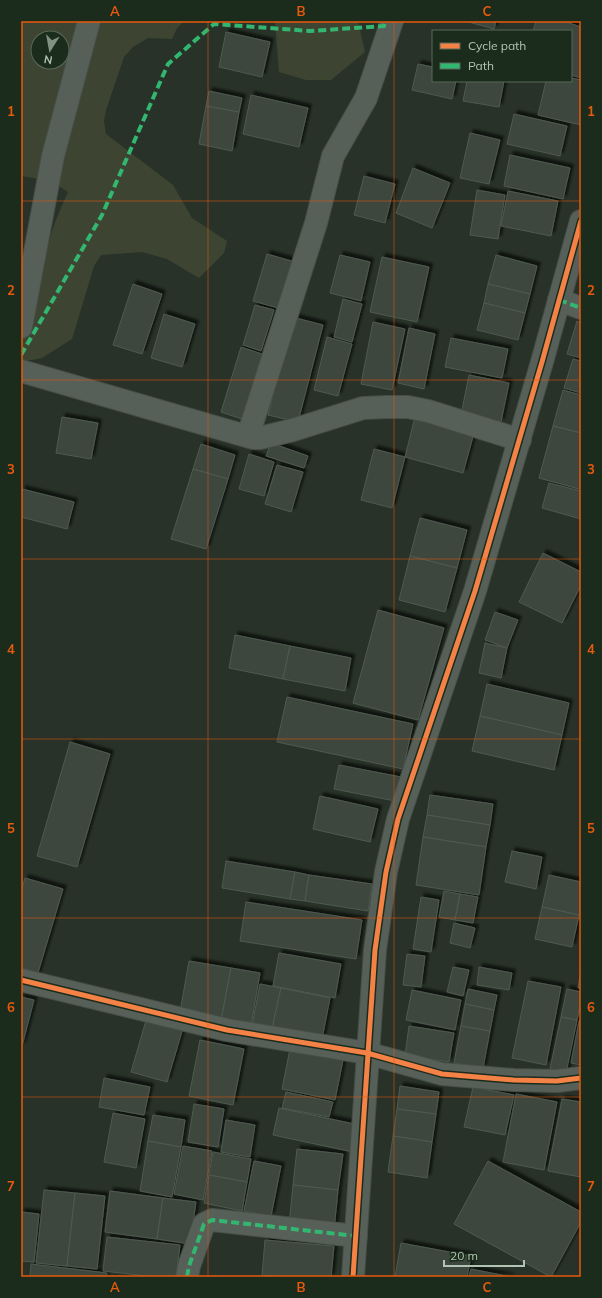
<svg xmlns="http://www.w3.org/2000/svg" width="602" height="1298" font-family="Mulish,sans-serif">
	<defs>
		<filter id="shadow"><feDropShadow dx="3.5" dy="-3.5" stdDeviation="1" flood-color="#0009"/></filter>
	</defs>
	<rect width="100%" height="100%" fill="#283228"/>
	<g fill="#3d4532" fill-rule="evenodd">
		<path d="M21,21H184L177,28L172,39L148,38L133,47L124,57L106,110L104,121L106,134L173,185L192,218L227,241L224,253L199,278L167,259L142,252L101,255L94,266L72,339L42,358L21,362V296L38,290C45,275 45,258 49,242C53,225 61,208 68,192L51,181L21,176ZM38,38H62V62H38Z"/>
		<path d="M275,21H358L365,52L331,80H306L279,72Z"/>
	</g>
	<g fill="#3d473e" stroke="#4f5a50" filter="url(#shadow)">
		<path d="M465,21H496L494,29Z"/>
		<path d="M536,21H563L581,27V78L571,75V31H533Z"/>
		<path d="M226,32L270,42L262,77L219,67Z"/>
		<path d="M418,64L433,67V81H456L452,99L412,90Z"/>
		<path d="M571,78L581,80V125L538,115L546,81H571Z"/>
		<path d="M467,81H504L499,107L463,101Z"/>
		<path d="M209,91L242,98L239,112L206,106Z"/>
		<path d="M251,95L308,108L299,147L243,134Z"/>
		<path d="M206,106L239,112L232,151L199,144Z"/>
		<path d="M514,114L567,126L560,156L507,144Z"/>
		<path d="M470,133L500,140L489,184L460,178Z"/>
		<path d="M510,155L570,168L563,199L504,186Z"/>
		<path d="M413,168L450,183L432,228L396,213Z"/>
		<path d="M364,176L395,184L385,223L354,215Z"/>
		<path d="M477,190L505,195L498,239L470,235Z"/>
		<path d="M508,191L558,201L551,236L501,226Z"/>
		<path d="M267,254L295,262L282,309L253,301Z"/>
		<path d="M340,255L370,262L361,301L330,293Z"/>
		<path d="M496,255L537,266L530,294L488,284Z"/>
		<path d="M382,257L429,267L417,322L370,312Z"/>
		<path d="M133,284L162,294L142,354L113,345Z"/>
		<path d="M488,284L530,294L525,313L484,303Z"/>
		<path d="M343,299L362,304L352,342L334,337Z"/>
		<path d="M484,303L525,313L518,340L477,330Z"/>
		<path d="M255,305L274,310L261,351L243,345Z"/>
		<path d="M164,314L195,324L182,367L151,358Z"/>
		<path d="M292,317L323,325L298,422L268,415Z"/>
		<path d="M577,321L581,323V358L567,354Z"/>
		<path d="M373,322L405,329L392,390L361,384Z"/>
		<path d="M409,328L435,334L424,389L398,383Z"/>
		<path d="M327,337L352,344L338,396L314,390Z"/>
		<path d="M451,338L508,349L502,378L445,367Z"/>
		<path d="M241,347L271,357L251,422L221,412Z"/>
		<path d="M573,359L581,361V393L564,388Z"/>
		<path d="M469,375L509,383L501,422L461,415Z"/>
		<path d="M563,390L581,395V433L553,426Z"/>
		<path d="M62,417L98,423L91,459L56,453Z"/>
		<path d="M415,417L474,433L463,473L405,457Z"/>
		<path d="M553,426L581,433V483L579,489L539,478Z"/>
		<path d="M271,443L308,456L304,468L266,456Z"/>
		<path d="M201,444L235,455L228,479L193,469Z"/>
		<path d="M374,449L405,457L392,508L361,500Z"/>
		<path d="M249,454L274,462L264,496L239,489Z"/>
		<path d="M277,465L303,472L291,512L265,504Z"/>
		<path d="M193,469L228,479L206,549L171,539Z"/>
		<path d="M549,483L581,491V519L542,508Z"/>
		<path d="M22,489L74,502L67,529L21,517Z"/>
		<path d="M420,518L467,530L457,568L410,556Z"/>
		<path d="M543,553L581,572V585L562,623L519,602Z"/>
		<path d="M410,556L457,568L445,612L399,600Z"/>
		<path d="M378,610L444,628L418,720L353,703Z"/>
		<path d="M495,612L518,620L507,648L485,640Z"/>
		<path d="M235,635L290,646L283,679L229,668Z"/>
		<path d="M485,643L507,648L501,678L479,673Z"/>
		<path d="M290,646L351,658L345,691L283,679Z"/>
		<path d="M487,684L569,703L562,735L480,716Z"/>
		<path d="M287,697L413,724L403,769L277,742Z"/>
		<path d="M480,716L562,735L554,770L472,751Z"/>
		<path d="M70,742L110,754L77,867L37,856Z"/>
		<path d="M339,765L401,777L395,801L334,789Z"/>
		<path d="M430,795L493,804L490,825L427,815Z"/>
		<path d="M320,796L378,809L370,842L313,829Z"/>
		<path d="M427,815L490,825L486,847L423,837Z"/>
		<path d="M423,837L486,847L479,895L416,885Z"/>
		<path d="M512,851L542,857L536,889L505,882Z"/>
		<path d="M226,861L295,872L290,899L222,888Z"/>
		<path d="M295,872L309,875L305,901L290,899Z"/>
		<path d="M309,875L372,884L368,911L305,901Z"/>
		<path d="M549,875L581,882V905L579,915L542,907Z"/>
		<path d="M25,878L63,889L37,976L21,971V892Z"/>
		<path d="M444,891L460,894L455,920L439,917Z"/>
		<path d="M460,894L478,897L473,923L455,920Z"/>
		<path d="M421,897L439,900L431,952L413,949Z"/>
		<path d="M246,902L362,920L356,959L240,941Z"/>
		<path d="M542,907L579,915L572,947L535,939Z"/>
		<path d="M454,923L475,928L470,948L450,943Z"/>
		<path d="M279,953L341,964L335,998L273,986Z"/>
		<path d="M407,954L425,956L421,987L403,985Z"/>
		<path d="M189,961L231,968L221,1021L180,1012Z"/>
		<path d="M453,967L469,970L463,996L447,992Z"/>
		<path d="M479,967L512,973L509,990L477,985Z"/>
		<path d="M231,968L260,973L251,1026L221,1021Z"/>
		<path d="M581,969V988H578Z"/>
		<path d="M528,981L561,987L546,1065L512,1058Z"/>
		<path d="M260,984L281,988L272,1029L252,1026Z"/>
		<path d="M281,988L330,998L322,1039L272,1029Z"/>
		<path d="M468,989L497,995L494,1010L465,1004Z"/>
		<path d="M567,989L581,992V1002L577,1020L561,1017Z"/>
		<path d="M412,990L461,1000L455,1030L406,1020Z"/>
		<path d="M21,997L34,1000L22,1046H21Z"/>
		<path d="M465,1004L494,1010L490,1031L461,1026Z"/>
		<path d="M147,1017L183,1028L167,1082L131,1072Z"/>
		<path d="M561,1017L577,1020L566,1073L550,1069Z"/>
		<path d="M579,1021L581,1022V1065L571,1063Z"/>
		<path d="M409,1026L454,1033L449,1062L405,1055Z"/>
		<path d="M461,1026L490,1031L483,1068L454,1063Z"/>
		<path d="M200,1040L244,1049L233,1105L189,1096Z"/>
		<path d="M291,1044L344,1055L335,1100L282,1089Z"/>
		<path d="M104,1078L150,1087L144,1115L99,1107Z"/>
		<path d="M400,1086L439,1092L436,1114L397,1109Z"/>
		<path d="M473,1087L514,1095L505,1135L464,1127Z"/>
		<path d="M286,1092L333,1102L329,1117L282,1108Z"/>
		<path d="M516,1094L557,1102L544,1170L503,1162Z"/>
		<path d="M562,1099L581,1102V1177L548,1171Z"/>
		<path d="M194,1104L224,1109L218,1147L188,1142Z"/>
		<path d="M279,1108L359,1125L353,1152L273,1135Z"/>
		<path d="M397,1109L436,1114L432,1142L393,1136Z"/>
		<path d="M113,1113L145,1119L136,1168L104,1162Z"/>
		<path d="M153,1115L185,1120L181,1147L148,1141Z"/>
		<path d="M226,1120L255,1125L250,1157L221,1152Z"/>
		<path d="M393,1136L432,1142L427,1178L388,1172Z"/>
		<path d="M148,1141L181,1147L172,1197L140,1191Z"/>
		<path d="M183,1146L212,1151L203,1200L174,1194Z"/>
		<path d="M297,1149L343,1154L338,1190L293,1185Z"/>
		<path d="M213,1152L251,1159L247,1182L209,1175Z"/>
		<path d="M254,1161L281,1166L271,1216L244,1211Z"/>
		<path d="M488,1161L581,1212V1222L551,1277L454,1224Z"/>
		<path d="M209,1175L247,1182L242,1211L204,1203Z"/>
		<path d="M293,1185L338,1190L334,1230L289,1225Z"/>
		<path d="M44,1190L75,1193L67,1266L36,1263Z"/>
		<path d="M110,1191L163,1198L157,1239L105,1232Z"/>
		<path d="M75,1193L105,1196L97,1269L67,1266Z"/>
		<path d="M163,1198L196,1202L190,1244L157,1239Z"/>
		<path d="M21,1212L39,1214L34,1262L21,1261Z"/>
		<path d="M107,1237L180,1245L176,1277H156L103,1271Z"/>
		<path d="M265,1240L334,1246L331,1277H282L262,1275Z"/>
		<path d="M401,1243L471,1256L467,1277H395Z"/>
		<path d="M31,1264L107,1273L106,1277H30Z"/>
		<path d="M471,1269L511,1277H469Z"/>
	</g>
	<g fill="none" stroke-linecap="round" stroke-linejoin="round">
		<defs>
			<g id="minor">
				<path d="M559,300L581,308"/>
				<path d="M21,327L53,156L89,21"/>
				<path d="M21,371L253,438H260L293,430L363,408L387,407H408L428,411L520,440"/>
				<path d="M248,436L316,223L333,156L366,98L392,21"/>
				<path d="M21,980L227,1030L367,1053L442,1074L514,1080L557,1081L581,1078"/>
				<path d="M187,1277L189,1266L204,1224L212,1220L356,1236"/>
			</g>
			<path id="tertiary" d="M353,1277L375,950L386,872L398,819L475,591L542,362L581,221"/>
		</defs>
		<use href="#minor" stroke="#464e47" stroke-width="24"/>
		<use href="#tertiary" stroke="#464e47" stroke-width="24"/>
		<use href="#minor" stroke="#576058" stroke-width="22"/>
		<use href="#tertiary" stroke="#576058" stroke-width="22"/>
		<g stroke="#33b770" stroke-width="4" stroke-dasharray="8 4" stroke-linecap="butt">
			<path d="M559,300L581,308"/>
			<path d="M21,355L102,215L168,64L214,24L310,31L384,26L385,21"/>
			<path d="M187,1277L189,1266L204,1224L212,1220L356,1236"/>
		</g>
		<defs>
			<g id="cycleway">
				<path d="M21,980L227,1030L367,1053L442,1074L514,1080L557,1081L581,1078"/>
				<path d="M353,1277L375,950L386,872L398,819L475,591L542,362L581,221"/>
			</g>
		</defs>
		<use href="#cycleway" stroke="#1b2c1d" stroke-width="8"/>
		<use href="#cycleway" stroke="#f48246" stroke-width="5"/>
	</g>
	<path fill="none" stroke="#e8590c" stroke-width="1" stroke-opacity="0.55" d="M208,21V1277M394,21V1277M21,201H581M21,380H581M21,559H581M21,739H581M21,918H581M21,1097H581"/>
	<rect width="602" height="1298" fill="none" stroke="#1b2c1d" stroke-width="44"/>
	<rect x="432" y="30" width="140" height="52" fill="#1b2c1d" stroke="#576959"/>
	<rect x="440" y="43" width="20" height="6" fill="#f48246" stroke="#576959"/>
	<text x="468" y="50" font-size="12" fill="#b1c4b3">Cycle path</text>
	<rect x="440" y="63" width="20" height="6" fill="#33b770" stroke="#576959"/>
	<text x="468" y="70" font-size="12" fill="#b1c4b3">Path</text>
	<g transform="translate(50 50) rotate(191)"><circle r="19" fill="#1b2c1d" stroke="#576959"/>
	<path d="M0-3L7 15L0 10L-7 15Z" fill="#819182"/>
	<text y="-6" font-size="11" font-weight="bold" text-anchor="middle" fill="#b1c4b3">N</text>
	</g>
	<path d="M444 1260v6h80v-6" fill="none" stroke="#b1c4b3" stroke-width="2"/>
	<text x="450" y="1260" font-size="12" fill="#b1c4b3" stroke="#1b2c1d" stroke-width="3" paint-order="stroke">20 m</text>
	<rect x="22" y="22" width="558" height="1254" fill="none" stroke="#e8590c" stroke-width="1.5"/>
	<g font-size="13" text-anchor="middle" font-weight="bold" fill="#e8590c">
		<text x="115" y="16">A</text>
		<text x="301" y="16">B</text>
		<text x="487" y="16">C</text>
		<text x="11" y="116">1</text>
		<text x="591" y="116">1</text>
		<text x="11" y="295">2</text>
		<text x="591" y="295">2</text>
		<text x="11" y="474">3</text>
		<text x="591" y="474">3</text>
		<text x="11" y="654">4</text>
		<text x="591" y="654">4</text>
		<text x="11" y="833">5</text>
		<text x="591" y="833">5</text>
		<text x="11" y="1012">6</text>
		<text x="591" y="1012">6</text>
		<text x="11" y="1191">7</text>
		<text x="591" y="1191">7</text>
		<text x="115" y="1292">A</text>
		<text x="301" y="1292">B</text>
		<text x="487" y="1292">C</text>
	</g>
</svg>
